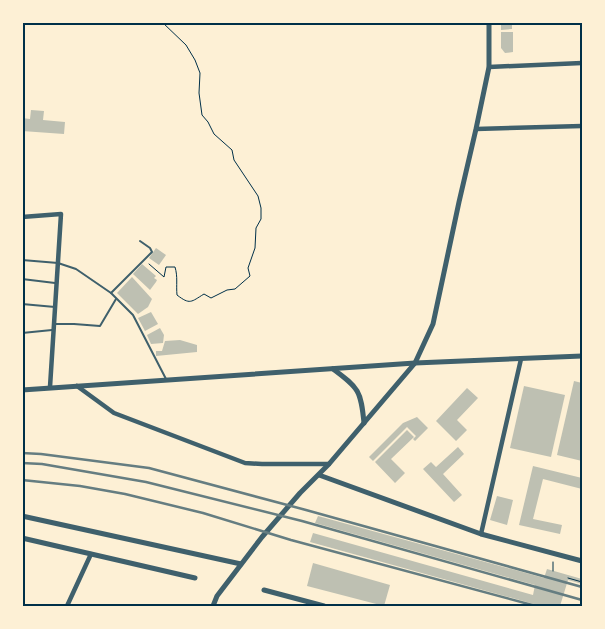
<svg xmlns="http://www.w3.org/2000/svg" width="605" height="629" font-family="'Sofia Sans Condensed',sans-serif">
	<rect width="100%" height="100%" fill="#fdf0d5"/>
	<g fill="#bec0b2">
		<path d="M501,22H512V29L501,30Z"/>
		<path d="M501,32H513V52L505,53L501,48Z"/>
		<path d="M31,110L44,111L43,120L65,122L64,134L22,131V118L30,119Z"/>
		<path d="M156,248L166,255L159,265L149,258Z"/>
		<path d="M142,264L156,276L154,278L157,280L156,282L150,290L133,274Z"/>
		<path d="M132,277L152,299L148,307L138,314L117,293Z"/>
		<path d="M151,312L158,324L145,331L138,318Z"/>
		<path d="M160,328L164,335L163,343L151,344L147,335Z"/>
		<path d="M180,340L197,345V352L156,356V351H162L165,341Z"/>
		<path d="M574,381L582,383V461L557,455Z"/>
		<path d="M524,386L565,395L551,457L510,448Z"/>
		<path d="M467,388L478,398L457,420L467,430L456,441L436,421Z"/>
		<path d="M417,417L428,428L415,441L413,439L416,436L407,427L373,461L369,457L403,423Z"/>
		<path d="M407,430L414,437L391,459L405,473L395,483L375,462Z"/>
		<path d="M458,447L464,454L443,474L462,495L454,502L423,469L431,462L436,467Z"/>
		<path d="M533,466L582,478V489L543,479L533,519L562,525L560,534L519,525Z"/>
		<path d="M497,496L513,500L507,525L490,520Z"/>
		<path d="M318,516L544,578L547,569L582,579V584L568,580L560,606H541L310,542L313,533L533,595L535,585L315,523Z"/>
		<path d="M313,563L390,585L384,606L307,586Z"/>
	</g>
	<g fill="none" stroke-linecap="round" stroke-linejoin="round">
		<g stroke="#003049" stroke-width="1">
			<path d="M149,264L164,277L166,267H175C178,277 176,285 177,295C190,305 191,302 204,294L211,298L227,290L235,289L250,276L248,268L255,248L256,228L261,219V208L258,196L234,160L232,150L214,134L208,122L202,115L199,93L200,73L195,60L186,45L162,22"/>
			<path d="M553,571V562"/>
			<path d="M568,578L582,582"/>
		</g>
		<g stroke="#3f606c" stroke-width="2">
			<path d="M22,260L58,263L76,269L111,293L133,315L166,379"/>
			<path d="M22,279L55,283"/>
			<path d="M111,293L152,252L150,248L140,241"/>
			<path d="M22,304L55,307"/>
			<path d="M54,324H74L100,326L116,299"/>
			<path d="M22,333L52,330"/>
		</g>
		<g stroke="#3f606c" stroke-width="4.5">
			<path d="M489,67L582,63"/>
			<path d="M476,129L582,126"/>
			<path d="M22,217L61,214L50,387"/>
			<path d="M77,386L114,413L245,463L262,464H329"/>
			<path d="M481,534L521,359"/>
			<path d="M67,606L91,554"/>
		</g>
		<g stroke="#3f606c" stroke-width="5">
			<path d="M333,369C359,388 361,391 364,423"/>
			<path d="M22,390L415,363L582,356"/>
			<path d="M319,475L481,534L582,561"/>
			<path d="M22,516L241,564"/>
			<path d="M22,538L195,578"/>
			<path d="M264,590L324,606"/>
			<path d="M213,606L217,596L262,537L300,493L329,464L415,363L433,324L459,202L476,129L489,67V22"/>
		</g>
		<g stroke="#657d81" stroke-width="2.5">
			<path d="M22,453L41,454L149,468L306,510L582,587"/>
			<path d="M22,463L42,464L146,482L302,521L582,600"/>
			<path d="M22,480L80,486L125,494L203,513L291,540L536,606"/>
		</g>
	</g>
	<rect width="605" height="629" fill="none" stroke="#fdf0d5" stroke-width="48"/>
	<rect x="24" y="24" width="557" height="581" fill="none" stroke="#003049" stroke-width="2"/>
</svg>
